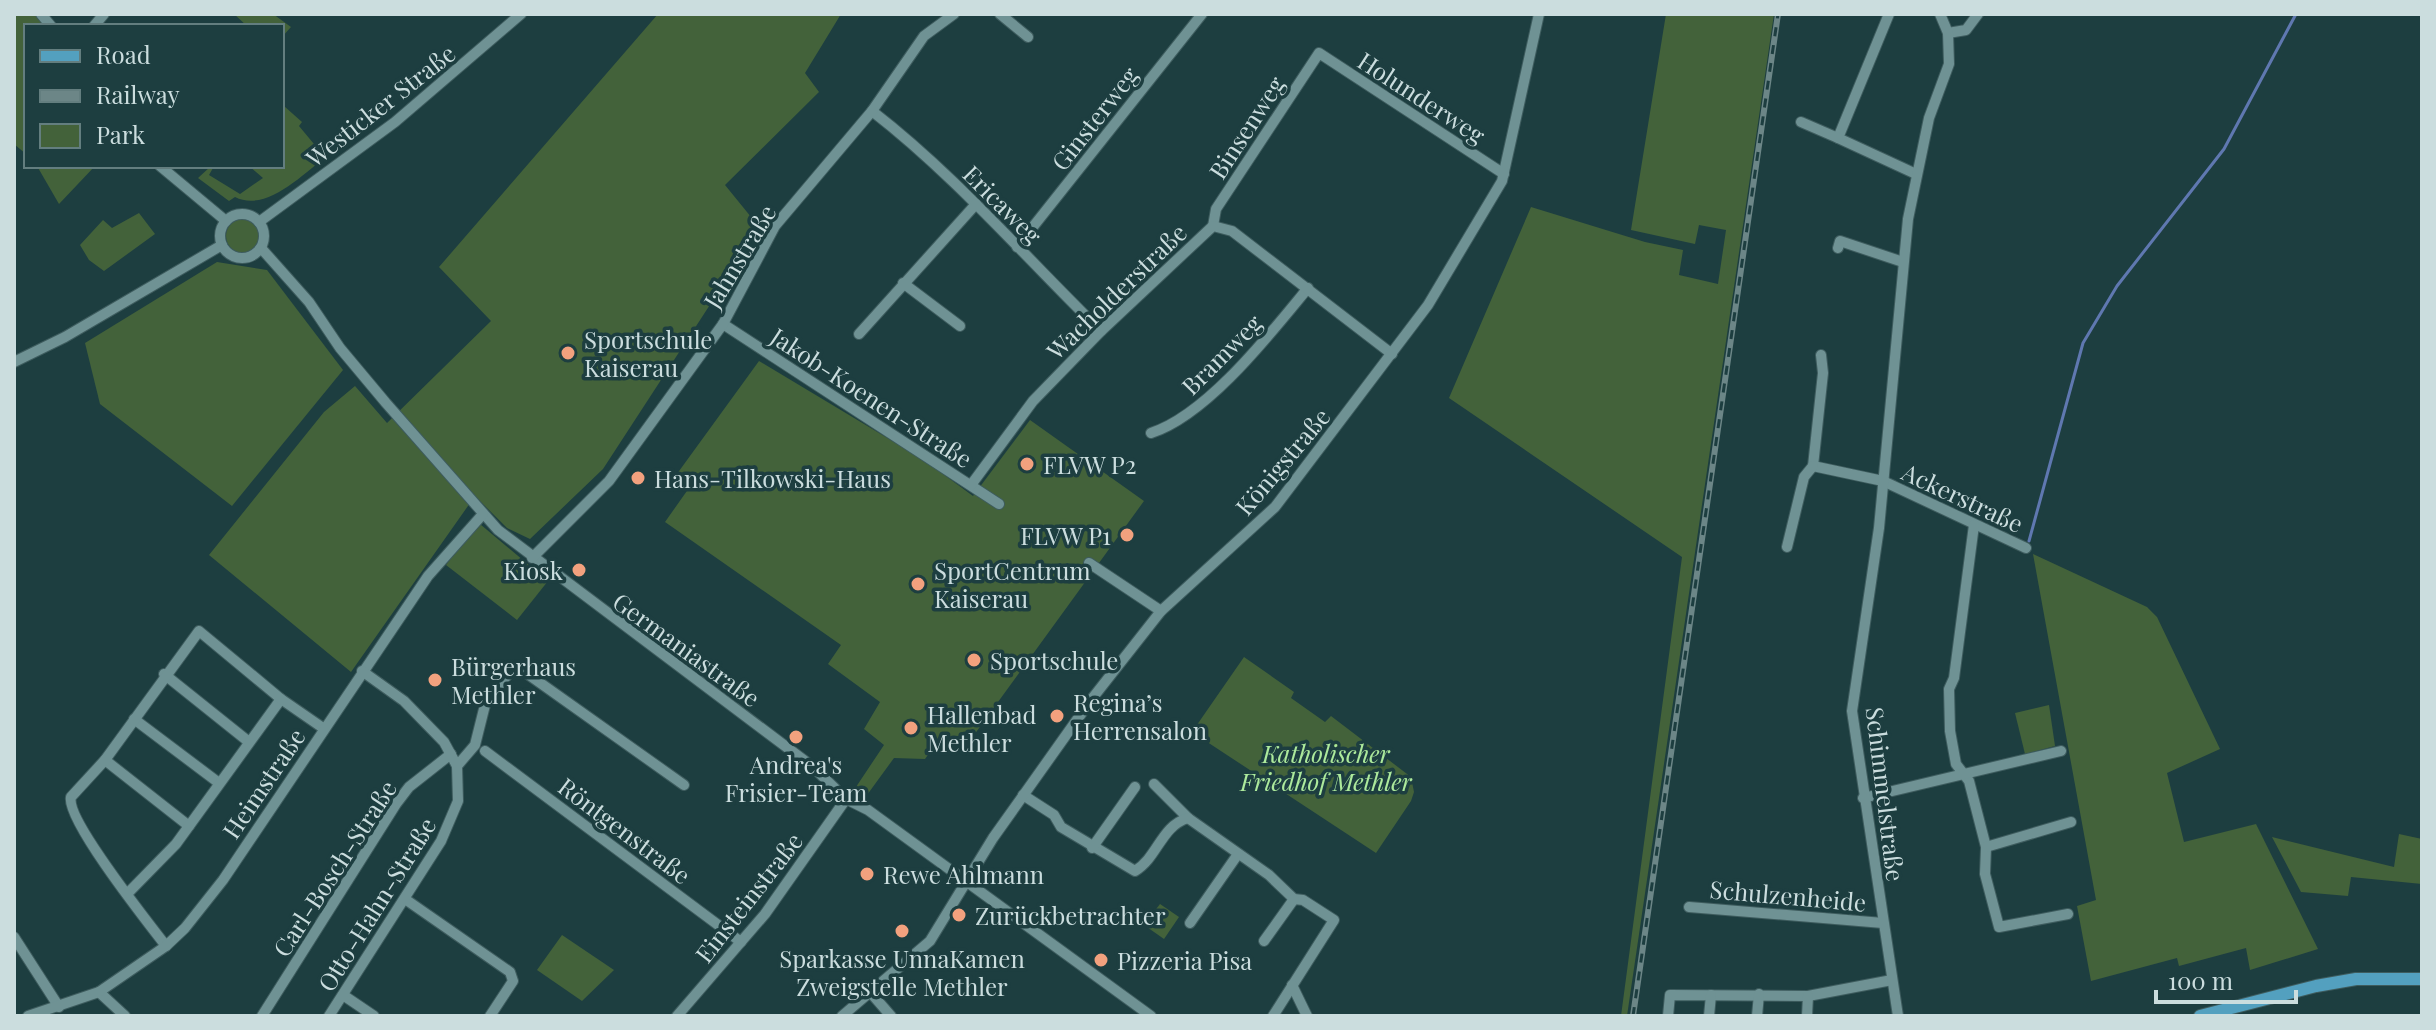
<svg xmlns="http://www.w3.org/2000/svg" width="2436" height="1030" font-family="'Playfair Display',serif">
	<rect width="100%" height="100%" fill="#1d3e40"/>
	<g fill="#43623a">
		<path d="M14,14H35L44,26H26V154L14,144Z"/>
		<path d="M234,14H273L291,27L282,37V26H247Z"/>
		<path d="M658,14H841L805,73L819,92L725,185L760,228L603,469L530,539L507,528L475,496L351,672L209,555L324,412L355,386L387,423L491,321L439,267Z"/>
		<path d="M1666,14H1774L1627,1016H1621L1682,557L1449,398L1531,207L1645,242L1683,250L1679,275L1718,284L1726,230L1699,225L1695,244L1631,230Z"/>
		<path d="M284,106L302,122L299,126L314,144H325L327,156C303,174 266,213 235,197L229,201L198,178L210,167L213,168L209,175L240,194L263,178L249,166H282Z"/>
		<path d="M37,166H95L59,204Z"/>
		<path d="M139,213L155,234L104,271L89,260L80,245L103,220L112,228Z"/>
		<circle cx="243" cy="236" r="17"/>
		<path d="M217,262L267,270L343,370L232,506L100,404L85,343Z"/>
		<path d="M759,361L924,460L973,496L1030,420L1144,501L966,746L944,733L925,759L894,758L867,795L856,787L884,745L864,729L880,702L828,664L841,645L665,522L689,488L674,478Z"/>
		<path d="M480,524L548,581L517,620L446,565L473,527Z"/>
		<path d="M2033,554L2147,607L2157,617L2220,749L2167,773L2184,842L2256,824L2318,949L2250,970L2246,948L2179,966L2177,958L2091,981L2077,906L2096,900Z"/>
		<path d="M1244,657L1294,692L1291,698L1325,722L1331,716L1411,777L1414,792L1411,801L1376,853L1192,732Z"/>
		<path d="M2049,705L2055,746L2025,754L2015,713Z"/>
		<path d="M2399,834L2422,839V884L2351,877L2348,896L2301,892L2272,837L2394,867Z"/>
		<path d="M1160,904L1179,917L1164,939L1144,925Z"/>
		<path d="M562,935L614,970L582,1001L537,970Z"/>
	</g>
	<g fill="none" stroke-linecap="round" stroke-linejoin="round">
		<path stroke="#5f78b0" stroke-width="3" d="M2029,541L2083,343L2117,286L2224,149L2296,14"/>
		<defs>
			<g id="minor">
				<path d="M41,14L51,26"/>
				<path d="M1000,14L1028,37"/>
				<path d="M1889,14L1838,138L1916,174"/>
				<path d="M94,26L104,14"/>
				<path d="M1948,33L1966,30L1978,14"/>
				<path d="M872,111C956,176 1025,257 1101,331"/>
				<path d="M1801,122L1838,138"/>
				<path d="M160,166L226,221"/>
				<circle cx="242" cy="236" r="22"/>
				<path d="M259,222L395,122L521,14"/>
				<path d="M1213,226L1216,209L1319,53L1504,174"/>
				<path d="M1017,247L1202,14"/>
				<path d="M261,248L309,302L340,348L386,403L498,530L813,767L846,799L868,810L1151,1016"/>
				<path d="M1838,248L1840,241L1903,262"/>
				<path d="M903,283L960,326"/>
				<path d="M723,324L999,504"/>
				<path d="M859,334L976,204"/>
				<path d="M1821,355L1823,373L1813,466L1883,481L2026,548"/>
				<path d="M14,362L65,337L222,245"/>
				<path d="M1151,433C1207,415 1270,334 1308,288"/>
				<path d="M971,485L1033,401L1101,331L1213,226L1232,231L1392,354"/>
				<path d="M1974,525L1954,678L1949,689L1950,731L1956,764L1969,781L1986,847L1985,874L1999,927L2068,914"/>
				<path d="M1787,547L1804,477L1813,466"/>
				<path d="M532,558L609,481L723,324L775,226L872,111L924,36L954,14"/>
				<path d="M1089,563L1161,611"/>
				<path d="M164,674L249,742"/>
				<path d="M134,719L219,783"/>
				<path d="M485,751L741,942"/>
				<path d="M105,760L189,826"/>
				<path d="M457,766L475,745L486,701L510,672L522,670L684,785"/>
				<path d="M1154,784L1188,818"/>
				<path d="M1023,795L1054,815L1061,827L1135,871C1158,857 1161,826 1188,818L1269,875L1294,899L1303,900L1334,920L1273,1016"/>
				<path d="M1863,798L2061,751"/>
				<path d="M1986,847L2071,822"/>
				<path d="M1092,848L1135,787"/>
				<path d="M127,894L176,844L281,699"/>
				<path d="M405,899L510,972L513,981L490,1016"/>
				<path d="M1689,907L1883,923"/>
				<path d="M1190,923L1238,854"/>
				<path d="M14,937L59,1007"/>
				<path d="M1264,941L1294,899"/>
				<path d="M166,946C149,924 65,818 71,797L105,760L199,631L281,699L323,728"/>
				<path d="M1292,985L1307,1016"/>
				<path d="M99,992L125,1016"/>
				<path d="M871,993L891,1016"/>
				<path d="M343,995L374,1016"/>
				<path d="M28,1016L99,992L166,946L185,928L223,880L428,576L483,514"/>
				<path d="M262,1016L396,804L409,787L451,754"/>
				<path d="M329,1016L441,841L458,801L457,766L444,742L404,701L362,671"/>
				<path d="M677,1016L765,914L846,799"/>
				<path d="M842,1016L930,941L993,838L1091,700L1161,611L1275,507L1428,305L1502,181L1539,14"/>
				<path d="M1668,1016L1670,995L1808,996L1892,980"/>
				<path d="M1709,1016L1711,995"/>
				<path d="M1757,1016L1759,994"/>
				<path d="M1807,1016L1808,996"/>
				<path d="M1898,1016L1852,711L1879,528L1908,219L1929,118L1949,64L1948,33L1940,14"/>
			</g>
			<path id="major" d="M2200,1016L2316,986L2356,979H2422"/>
		</defs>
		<use href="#minor" stroke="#3e5c5e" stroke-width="12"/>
		<use href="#major" stroke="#3e5c5e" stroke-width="14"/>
		<use href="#minor" stroke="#6f9294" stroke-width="10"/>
		<use href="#major" stroke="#53a0bf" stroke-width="12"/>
		<defs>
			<path id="rail" d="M1633,1016L1778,14"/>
		</defs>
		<use href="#rail" stroke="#6c8687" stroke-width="6"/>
		<use href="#rail" stroke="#1d3e40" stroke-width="3" stroke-dasharray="9" stroke-linecap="butt"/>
	</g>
	<g fill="#f2a17e" stroke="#1d3e40" stroke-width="3">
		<circle cx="568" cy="353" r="8"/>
		<circle cx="1027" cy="464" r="8"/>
		<circle cx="638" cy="478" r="8"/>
		<circle cx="1127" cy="535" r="8"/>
		<circle cx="579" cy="570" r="8"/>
		<circle cx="918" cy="584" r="8"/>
		<circle cx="974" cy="660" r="8"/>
		<circle cx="435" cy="680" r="8"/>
		<circle cx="1057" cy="716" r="8"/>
		<circle cx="911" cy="728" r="8"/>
		<circle cx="796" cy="737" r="8"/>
		<circle cx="867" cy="874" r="8"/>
		<circle cx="959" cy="915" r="8"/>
		<circle cx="902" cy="931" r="8"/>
		<circle cx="1101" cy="960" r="8"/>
	</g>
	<g text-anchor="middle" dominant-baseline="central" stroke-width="7" stroke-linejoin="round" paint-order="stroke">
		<g font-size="24" fill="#cbddde" stroke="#1d3e40">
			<text transform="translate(1422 97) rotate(33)">Holunderweg</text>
			<text transform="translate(380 105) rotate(-38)">Westicker Straße</text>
			<text transform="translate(1094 118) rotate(-52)">Ginsterweg</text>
			<text transform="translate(1246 127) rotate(-57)">Binsenweg</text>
			<text transform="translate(1003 204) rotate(45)">Ericaweg</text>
			<text transform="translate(739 256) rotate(-59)">Jahnstraße</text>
			<text transform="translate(1116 291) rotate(-44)">Wacholderstraße</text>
			<text transform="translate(1221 354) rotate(-45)">Bramweg</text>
			<text transform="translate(872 397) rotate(33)">Jakob-Koenen-Straße</text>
			<text transform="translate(1282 461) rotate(-50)">Königstraße</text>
			<text transform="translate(1963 497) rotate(25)">Ackerstraße</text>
			<text transform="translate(687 649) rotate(36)">Germaniastraße</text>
			<text transform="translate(263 783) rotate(-56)">Heimstraße</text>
			<text transform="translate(1886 794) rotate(83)">Schimmelstraße</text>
			<text transform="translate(625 830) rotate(37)">Röntgenstraße</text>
			<text transform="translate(334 868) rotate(-57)">Carl-Bosch-Straße</text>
			<text transform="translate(1788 895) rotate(5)">Schulzenheide</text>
			<text transform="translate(748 897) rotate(-52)">Einsteinstraße</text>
			<text transform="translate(376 904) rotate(-58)">Otto-Hahn-Straße</text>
		</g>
		<g font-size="24" fill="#cbddde" stroke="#1d3e40" text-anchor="start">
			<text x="584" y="339">Sportschule<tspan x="584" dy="28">Kaiserau</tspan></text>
			<text x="1043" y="464">FLVW P2</text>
			<text x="654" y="478">Hans-Tilkowski-Haus</text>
			<text x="1111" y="535" text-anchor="end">FLVW P1</text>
			<text x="563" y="570" text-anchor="end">Kiosk</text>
			<text x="934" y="570">SportCentrum<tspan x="934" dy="28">Kaiserau</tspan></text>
			<text x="990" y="660">Sportschule</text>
			<text x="451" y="666">Bürgerhaus<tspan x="451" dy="28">Methler</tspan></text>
			<text x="1073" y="702">Regina’s<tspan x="1073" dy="28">Herrensalon</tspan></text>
			<text x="927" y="714">Hallenbad<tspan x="927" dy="28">Methler</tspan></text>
			<text x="796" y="764" text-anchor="middle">Andrea's<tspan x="796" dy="28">Frisier-Team</tspan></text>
			<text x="883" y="874">Rewe Ahlmann</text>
			<text x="975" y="915">Zurückbetrachter</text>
			<text x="902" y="958" text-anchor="middle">Sparkasse UnnaKamen<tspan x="902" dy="28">Zweigstelle Methler</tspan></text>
			<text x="1117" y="960">Pizzeria Pisa</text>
		</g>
		<g font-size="24" font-style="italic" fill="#adea9c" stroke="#1d3e40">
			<text x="1326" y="753">Katholischer<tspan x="1326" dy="28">Friedhof Methler</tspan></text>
		</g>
	</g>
	<rect width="2436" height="1030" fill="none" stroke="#cbddde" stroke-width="32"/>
	<rect x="24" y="24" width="260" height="144" fill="#1d3e40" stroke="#637e7f" stroke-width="2"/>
	<rect x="40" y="50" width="40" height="12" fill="#53a0bf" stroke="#637e7f" stroke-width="2"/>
	<text x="96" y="64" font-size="24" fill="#cbddde">Road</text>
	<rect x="40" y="90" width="40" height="12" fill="#6c8687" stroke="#637e7f" stroke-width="2"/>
	<text x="96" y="104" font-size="24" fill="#cbddde">Railway</text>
	<rect x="40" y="124" width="40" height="24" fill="#43623a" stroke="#637e7f" stroke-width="2"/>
	<text x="96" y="144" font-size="24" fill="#cbddde">Park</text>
	<path d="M2156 990v12h140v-12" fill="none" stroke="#cbddde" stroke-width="4"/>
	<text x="2168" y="990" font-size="24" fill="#cbddde" stroke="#1d3e40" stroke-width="6" paint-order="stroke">100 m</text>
</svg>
